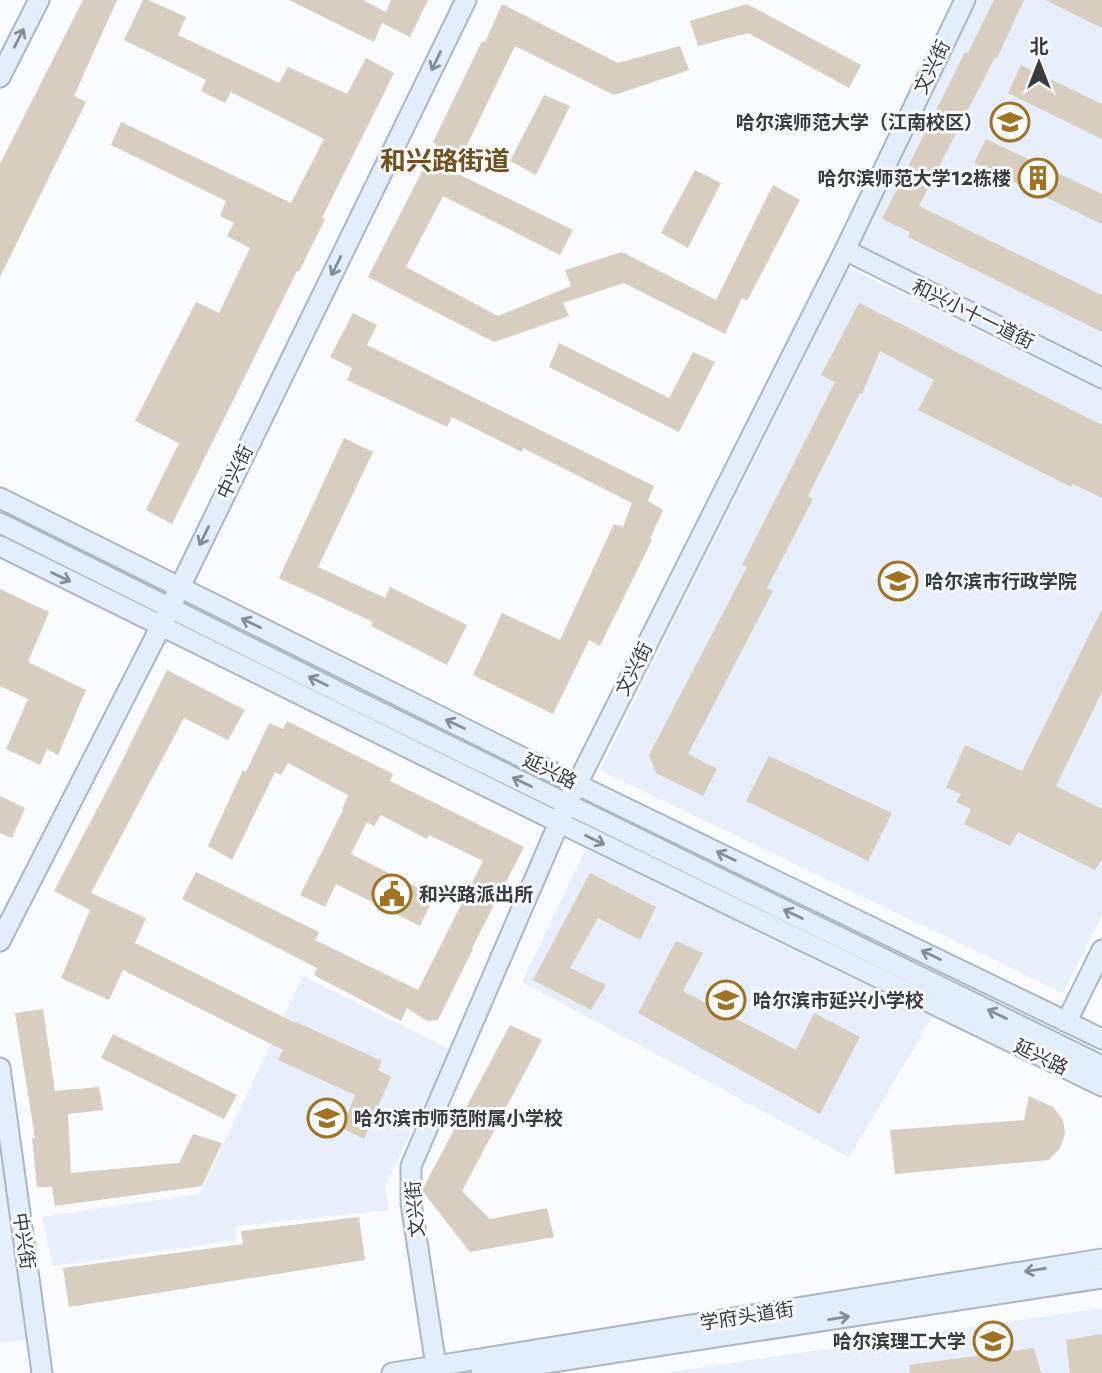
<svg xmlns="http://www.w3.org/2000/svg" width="1102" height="1373" font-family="Jost,'Noto Sans SC',sans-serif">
	<rect width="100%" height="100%" fill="#f9fbfe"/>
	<g fill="#e6effb">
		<path d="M978,0H1102V365L858,244Z"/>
		<path d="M849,268L1102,391V915L1063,993L600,770Z"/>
		<path d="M586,849L932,1017L849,1157L522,982Z"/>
		<path d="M303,976L451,1050L385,1186L389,1210L236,1226V1240L53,1266L42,1217L200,1194Z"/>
		<path d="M0,1145L28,1339L0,1343Z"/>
		<path d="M1102,1308V1373H665Z"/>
	</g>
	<g fill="#d7cec0">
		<path d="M83,0H117L74,96L86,102L0,277V164Z"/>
		<path d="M143,0H148L186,17L178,35L279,83L288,67L347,94L366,58L394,73L322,218L325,219L299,272L297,271L172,524L146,510L179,443L135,421L196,302L219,313L250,248L227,236L234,223L220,216L226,201L111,145L121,122L291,203L324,139L231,92L225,103L201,91L206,80L124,40Z"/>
		<path d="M289,0H363L386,12L391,0H428L410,37L382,23L374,42Z"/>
		<path d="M994,0H1024L997,58L995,57L919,206L1102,295V332L908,237L910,232L882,219L965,52L968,53Z"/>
		<path d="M1046,0H1102V28Z"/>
		<path d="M502,4L618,63L680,46L689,70L614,95L515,46L454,172L573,230L560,255L443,196L406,267L498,316L571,286L565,270L622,252L716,300L773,185L800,200L747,301L742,298L725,334L624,283L563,303L569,316L494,342L368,277L436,144L433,142L482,41L485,42Z"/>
		<path d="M747,4L861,65L849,88L748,33L698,46L690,21Z"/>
		<path d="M1021,65L1102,104V139L1008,93Z"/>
		<path d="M544,95L570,106L536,175L510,161Z"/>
		<path d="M986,139L1102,194V224L974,163Z"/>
		<path d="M695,170L721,183L688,248L661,233Z"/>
		<path d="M859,303L1102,425V498L1073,484L1071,487L918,410L934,380L880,351L862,394L860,393L808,496L813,499L767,588L773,591L688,754L717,769L703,796L656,773L649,755L747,567L742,565L835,382L821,375Z"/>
		<path d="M353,313L377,325L367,345L654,486L648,501L663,510L650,539L652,540L600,646L589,640L553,714L473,675L502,613L560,640L614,524L623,527L632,503L523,448L522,452L452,417L447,427L347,380L352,368L330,357Z"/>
		<path d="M559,343L669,398L693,352L715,362L679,432L549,367Z"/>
		<path d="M344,438L373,452L318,567L385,598L390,587L467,625L447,665L371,626L373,622L279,578Z"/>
		<path d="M0,589L49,612L28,662L86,690L58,755L47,749L40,765L6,749L28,699L0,686Z"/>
		<path d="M1102,609V692L1056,786L1102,809V859L1095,870L1018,832L1010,846L964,824L971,809L956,802L961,794L946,788L965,745L1022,771Z"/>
		<path d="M167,670L245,710L228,740L184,718L91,893L146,918L135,943L295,1023L296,1022L382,1061L378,1070L391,1077L364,1139L342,1128L355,1095L278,1060L283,1050L123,970L109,1000L61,978L90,910L54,891L115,775Z"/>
		<path d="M287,721L393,774L390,781L524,847L472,948L473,949L438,1020L427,1021L407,1008L401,1021L314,975L317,968L182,899L196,872L319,932L315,940L418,990L483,861L429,835L427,839L381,815L374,826L367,822L351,854L434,896L420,926L336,884L325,907L300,895L343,810H342L348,795L288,763L281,775L275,772L232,860L208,846L243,770L246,772L269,723L283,729Z"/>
		<path d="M769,756L892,813L868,861L746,801Z"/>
		<path d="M0,796L25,808L12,838L0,833Z"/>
		<path d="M590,873L656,907L640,940L598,918L570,968L606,985L591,1010L533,980Z"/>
		<path d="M676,941L703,953L683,991L796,1050L814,1013L860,1037L820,1114L638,1013Z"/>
		<path d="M43,1009L55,1091L99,1087L103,1110L68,1114L71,1173L179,1163L193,1134L222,1143L202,1186L55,1206L52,1187H37L32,1138H35L15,1013Z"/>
		<path d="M510,1025L542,1040L462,1191L490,1219L547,1208L554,1237L470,1252L423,1192V1188Z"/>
		<path d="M113,1034L237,1095L224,1119L101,1058Z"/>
		<path d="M1029,1096L1053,1107L1063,1120L1065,1134L1060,1148L1049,1160L895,1174L890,1130L1024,1120Z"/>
		<path d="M359,1217L365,1260L69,1307L63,1268L243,1244L241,1231Z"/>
		<path d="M1102,1334V1373H1070L1066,1340Z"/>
		<path d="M1034,1348L1041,1373H910L909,1365Z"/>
	</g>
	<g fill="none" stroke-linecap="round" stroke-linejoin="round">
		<defs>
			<g id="secondary">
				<path d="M0,77L39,0"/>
				<path d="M845,250L1102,378"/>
				<path d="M0,498L576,784L1102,1039"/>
				<path d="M0,523L355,700L1102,1066"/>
				<path d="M0,546L558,822L1102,1086"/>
				<path d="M0,941L161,626L466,0"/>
				<path d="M1067,1021L1102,950"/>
				<path d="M0,1068L42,1373"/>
				<path d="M436,1366L411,1203V1166L567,804L845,250L965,0"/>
				<path d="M392,1373L1102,1259"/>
				<path d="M481,1373L1102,1278"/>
			</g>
		</defs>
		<use href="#secondary" stroke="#acb6c2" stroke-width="23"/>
		<use href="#secondary" stroke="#e2eefe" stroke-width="19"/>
	</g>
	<defs><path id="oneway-shaft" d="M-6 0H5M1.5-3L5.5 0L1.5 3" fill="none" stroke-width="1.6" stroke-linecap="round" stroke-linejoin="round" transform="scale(1.75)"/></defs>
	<g stroke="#848c97">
		<use href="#oneway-shaft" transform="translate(19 38) rotate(-63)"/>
		<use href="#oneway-shaft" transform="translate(436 61) rotate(116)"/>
		<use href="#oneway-shaft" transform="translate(336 266) rotate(116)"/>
		<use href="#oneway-shaft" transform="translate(204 536) rotate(116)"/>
		<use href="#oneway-shaft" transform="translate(61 577) rotate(26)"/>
		<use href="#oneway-shaft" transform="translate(251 623) rotate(-154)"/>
		<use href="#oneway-shaft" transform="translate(318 681) rotate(-154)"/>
		<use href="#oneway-shaft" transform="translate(455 724) rotate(-154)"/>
		<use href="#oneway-shaft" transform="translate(522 782) rotate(-154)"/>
		<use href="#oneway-shaft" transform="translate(595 840) rotate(26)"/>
		<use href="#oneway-shaft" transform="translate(726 856) rotate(-154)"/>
		<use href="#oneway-shaft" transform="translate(793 914) rotate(-154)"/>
		<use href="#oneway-shaft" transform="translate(931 955) rotate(-154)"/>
		<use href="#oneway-shaft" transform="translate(997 1014) rotate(-154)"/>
		<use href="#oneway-shaft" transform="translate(1035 1270) rotate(171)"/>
		<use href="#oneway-shaft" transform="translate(839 1318) rotate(-9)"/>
	</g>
	<defs>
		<symbol id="university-ring" viewBox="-11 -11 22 22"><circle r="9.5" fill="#f9fbfe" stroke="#a07224" stroke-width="1.5"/><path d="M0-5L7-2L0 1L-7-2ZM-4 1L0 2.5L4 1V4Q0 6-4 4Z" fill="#a07224"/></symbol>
		<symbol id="building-ring" viewBox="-11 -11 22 22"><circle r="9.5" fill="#f9fbfe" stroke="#a07224" stroke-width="1.5"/><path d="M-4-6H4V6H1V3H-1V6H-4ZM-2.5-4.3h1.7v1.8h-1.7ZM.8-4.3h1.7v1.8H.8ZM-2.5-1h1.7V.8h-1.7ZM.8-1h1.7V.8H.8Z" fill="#a07224"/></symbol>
		<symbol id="civic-ring" viewBox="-11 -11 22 22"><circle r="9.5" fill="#f9fbfe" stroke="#a07224" stroke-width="1.5"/><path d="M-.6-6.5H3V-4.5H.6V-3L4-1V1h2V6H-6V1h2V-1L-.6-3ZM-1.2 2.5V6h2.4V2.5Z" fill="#a07224"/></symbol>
		<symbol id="school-ring" viewBox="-11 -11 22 22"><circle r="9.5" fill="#f9fbfe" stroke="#a07224" stroke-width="1.5"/><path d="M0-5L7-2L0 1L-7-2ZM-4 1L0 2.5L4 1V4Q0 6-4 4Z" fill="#a07224"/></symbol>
	</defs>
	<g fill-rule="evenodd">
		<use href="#university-ring" x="988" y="100" width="44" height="44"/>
		<use href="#building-ring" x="1016" y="156" width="44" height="44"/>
		<use href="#university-ring" x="876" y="559" width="44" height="44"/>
		<use href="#civic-ring" x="370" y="872" width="44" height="44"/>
		<use href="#school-ring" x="704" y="978" width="44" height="44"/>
		<use href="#school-ring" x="305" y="1096" width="44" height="44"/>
		<use href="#university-ring" x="971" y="1319" width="44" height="44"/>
	</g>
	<g text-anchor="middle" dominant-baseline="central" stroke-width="6" stroke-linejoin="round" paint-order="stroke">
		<g font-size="19" fill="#383c42" stroke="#f9fbfe">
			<text transform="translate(932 67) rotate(-64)">文兴街</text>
			<text transform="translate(973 314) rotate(26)">和兴小十一道街</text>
			<text transform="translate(235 472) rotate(-64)">中兴街</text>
			<text transform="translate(634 669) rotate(-63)">文兴街</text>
			<text transform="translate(550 771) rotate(26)">延兴路</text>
			<text transform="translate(1041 1057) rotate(26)">延兴路</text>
			<text transform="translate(415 1209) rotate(-95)">文兴街</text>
			<text transform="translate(24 1241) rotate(82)">中兴街</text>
			<text transform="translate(747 1316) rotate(-9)">学府头道街</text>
		</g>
		<g font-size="19" font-weight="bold" fill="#383c42" stroke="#f9fbfe" text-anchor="start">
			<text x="983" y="122" text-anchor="end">哈尔滨师范大学（江南校区）</text>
			<text x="1011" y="178" text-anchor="end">哈尔滨师范大学12栋楼</text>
			<text x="925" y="581">哈尔滨市行政学院</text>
			<text x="419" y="894">和兴路派出所</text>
			<text x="753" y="1000">哈尔滨市延兴小学校</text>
			<text x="354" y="1118">哈尔滨市师范附属小学校</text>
			<text x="966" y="1341" text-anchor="end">哈尔滨理工大学</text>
		</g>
		<g font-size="26" font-weight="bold" fill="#71511d" stroke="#f9fbfe">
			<text x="445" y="161">和兴路街道</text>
		</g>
	</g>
	<g transform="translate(1039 63)" stroke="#f9fbfe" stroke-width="5" paint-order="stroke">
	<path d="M0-5L12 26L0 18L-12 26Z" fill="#383c42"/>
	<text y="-10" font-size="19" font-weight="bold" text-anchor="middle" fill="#383c42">北</text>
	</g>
</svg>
